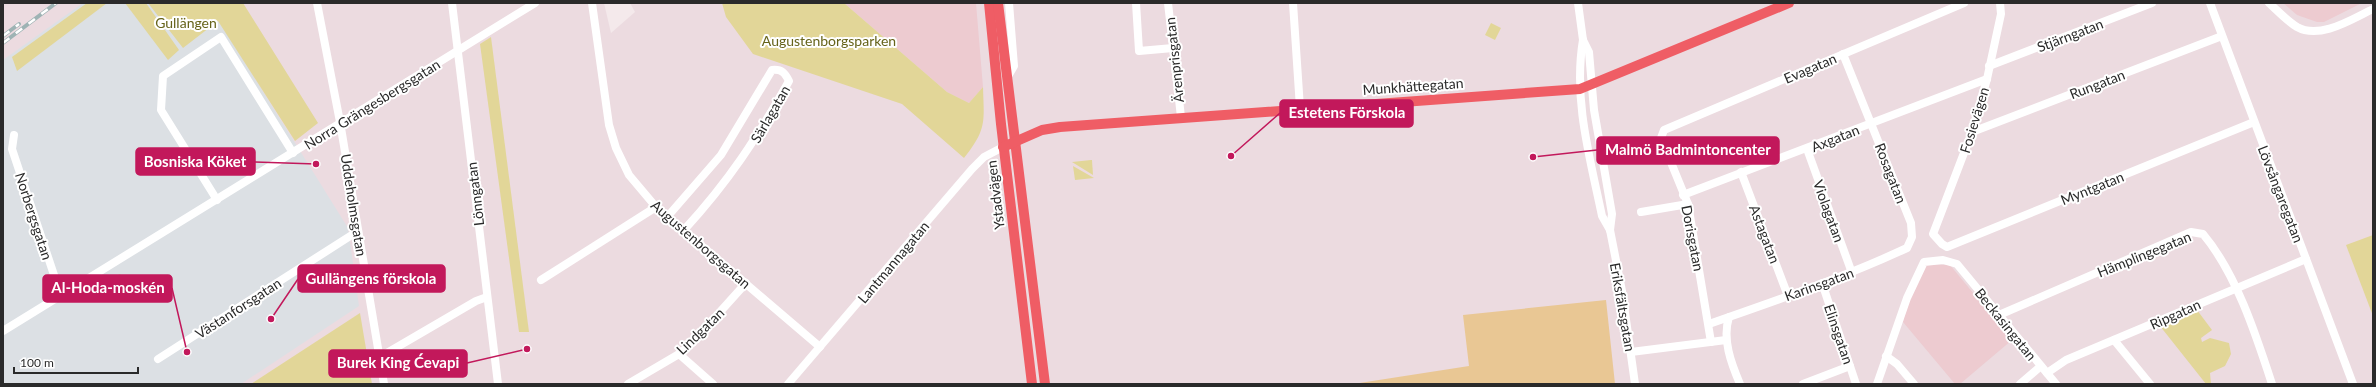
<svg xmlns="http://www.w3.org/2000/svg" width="2376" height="387" font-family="Lato,sans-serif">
	<rect width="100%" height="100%" fill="#ecdbe0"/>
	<path fill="#dce0e4" d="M83,3H208L348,228L359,306L241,384H3V60Z"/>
	<g fill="#edcbd0">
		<path d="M844,3H976L983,87L969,103L947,92Z"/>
		<path d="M2283,3H2362L2324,22H2317L2297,15Z"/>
		<path d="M1925,264L1950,265L2012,340L1960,384H1955L1903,322L1908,300Z"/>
	</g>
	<g fill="#e2d698">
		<path d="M87,3H107L17,71L12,57Z"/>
		<path d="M125,3H146L179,50L168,60Z"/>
		<path d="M148,3H243L318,123L295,141L218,21L183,48Z"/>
		<path d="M722,3H844L947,92L969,103L983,87C984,122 987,129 964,158L902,104L753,54L726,17Z"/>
		<path d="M1491,23L1501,28L1495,40L1485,35Z"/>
		<path d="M491,37L529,332H519L480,44Z"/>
		<path d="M1092,160L1093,175L1072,162L1091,160Z"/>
		<path d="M1073,166L1094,178L1075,180Z"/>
		<path d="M2373,235V316L2346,245Z"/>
		<path d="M120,274L127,287L116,294L108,280Z"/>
		<path d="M2197,310L2212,330L2201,338L2202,342L2210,338L2229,343L2231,354L2225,366L2210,373L2211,384H2206L2160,326Z"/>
		<path d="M360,313L372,384H251Z"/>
	</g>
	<path fill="#e9c794" d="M1606,300L1615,384H1353L1469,366L1463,315Z"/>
	<path fill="#f4e9eb" d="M604,3H630L635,12L611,33Z"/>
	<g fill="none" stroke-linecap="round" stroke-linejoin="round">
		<g stroke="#fff" stroke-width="8">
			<path d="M317,3L340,122L384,384"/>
			<path d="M452,3L498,384"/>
			<path d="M592,3L609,125L616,148L629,175L656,207L820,347"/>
			<path d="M1136,3L1139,51L1173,48"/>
			<path d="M1168,3L1181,117"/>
			<path d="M1293,3L1300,108"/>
			<path d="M1578,3L1583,40L1589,52L1594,110L1612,214L1610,230"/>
			<path d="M2000,3L2001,14L1987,79L1972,132L1933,234L1942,244L1947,247L2254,122"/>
			<path d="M2210,3L2353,384"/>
			<path d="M2269,3C2278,11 2287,21 2297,27C2320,40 2352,19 2373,9"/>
			<path d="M1583,40C1573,99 1590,158 1602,216L1610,230L1622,291L1635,384"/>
			<path d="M1989,66L2152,3"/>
			<path d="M1007,78L1014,66L1009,3"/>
			<path d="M1972,132L2222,36"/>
			<path d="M14,135L12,149L61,296"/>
			<path d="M1807,149L1852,273"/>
			<path d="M1741,172L1788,296"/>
			<path d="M1683,195L1987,79"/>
			<path d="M217,200L161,110L163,76L221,37L293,153"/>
			<path d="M1641,212L1688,204"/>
			<path d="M668,216L721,155L772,70C782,69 785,73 789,81C757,138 729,181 684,230"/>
			<path d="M541,280L656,207"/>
			<path d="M1822,283L1856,384"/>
			<path d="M1999,315L2191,232L2203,234C2236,273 2256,335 2272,384"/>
			<path d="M1709,324L1729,317"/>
			<path d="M3,331L535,3"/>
			<path d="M2114,340L2150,384"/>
			<path d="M1711,342L1688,204L1661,138L1664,130L1964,3"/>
			<path d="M1631,352L1726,340"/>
			<path d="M679,354L713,384"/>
			<path d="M1886,356L1897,364L1914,384"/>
			<path d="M380,357L476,301L487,297"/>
			<path d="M158,359L358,231"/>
			<path d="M2047,373L2066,360L2306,259"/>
			<path d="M628,384L679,354L692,343L746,283"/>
			<path d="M788,384L972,169L984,157L1003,147"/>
			<path d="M1740,384C1731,363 1722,339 1729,317C1789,296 1849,275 1907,248L1912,237L1911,223L1843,54"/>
			<path d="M1803,384L1850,366"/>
			<path d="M1877,384L1907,298L1924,262L1943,260L1957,264L2056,384"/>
			<path d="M2020,384L2041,366"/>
		</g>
		<g stroke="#ef5d65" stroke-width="10">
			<path d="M989,3L1001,124L1032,384"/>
			<path d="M998,3L1045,384"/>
			<path d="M1003,147L1042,130L1060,127L1580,89L1789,3"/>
		</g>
		<defs>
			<g id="rail">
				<path d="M3,36L19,24"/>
				<path d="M3,43L56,3"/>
			</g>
		</defs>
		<use href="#rail" stroke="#9eb3b4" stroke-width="4"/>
		<use href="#rail" stroke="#fff" stroke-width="2.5" stroke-dasharray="8" stroke-linecap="butt"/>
	</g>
	<g text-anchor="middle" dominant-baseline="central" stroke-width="4" stroke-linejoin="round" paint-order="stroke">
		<g font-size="14" fill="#66631a" stroke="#fff">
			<text x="186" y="22">Gullängen</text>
			<text x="829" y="40">Augustenborgsparken</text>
		</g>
		<g font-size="14" fill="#2a2a2a" stroke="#fff">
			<text transform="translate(2070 35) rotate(-21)">Stjärngatan</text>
			<text transform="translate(1174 60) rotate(-96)">Ärenprisgatan</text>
			<text transform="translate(1810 68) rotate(-23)">Evagatan</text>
			<text transform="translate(2097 84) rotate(-21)">Rungatan</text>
			<text transform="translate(1413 86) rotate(-4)">Munkhättegatan</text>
			<text transform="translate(372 104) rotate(-32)">Norra Grängesbergsgatan</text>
			<text transform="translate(770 114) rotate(-60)">Särlagatan</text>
			<text transform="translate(1974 120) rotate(-73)">Fosievägen</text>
			<text transform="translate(1835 138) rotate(-22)">Axgatan</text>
			<text transform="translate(1891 173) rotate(69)">Rosagatan</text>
			<text transform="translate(2092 188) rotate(-22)">Myntgatan</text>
			<text transform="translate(475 194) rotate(-97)">Lönngatan</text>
			<text transform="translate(2281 194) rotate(69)">Lövsångaregatan</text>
			<text transform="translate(995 195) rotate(-97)">Ystadvägen</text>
			<text transform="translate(354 205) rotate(81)">Uddeholmsgatan</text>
			<text transform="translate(1829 211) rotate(70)">Violagatan</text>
			<text transform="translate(34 216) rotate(72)">Norbergsgatan</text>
			<text transform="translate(1765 234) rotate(69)">Astagatan</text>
			<text transform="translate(1693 238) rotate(79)">Dorisgatan</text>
			<text transform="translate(701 244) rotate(41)">Augustenborgsgatan</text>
			<text transform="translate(2144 254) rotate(-22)">Hämplingegatan</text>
			<text transform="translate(893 262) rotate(-50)">Lantmannagatan</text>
			<text transform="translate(1819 284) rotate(-20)">Karinsgatan</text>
			<text transform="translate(1623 307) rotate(80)">Eriksfältsgatan</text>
			<text transform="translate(238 308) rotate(-33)">Västanforsgatan</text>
			<text transform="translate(2175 314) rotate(-24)">Ripgatan</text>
			<text transform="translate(2006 324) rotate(51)">Beckasingatan</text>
			<text transform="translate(700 331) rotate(-44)">Lindgatan</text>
			<text transform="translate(1839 334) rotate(71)">Elinsgatan</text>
		</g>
	</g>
	<path fill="none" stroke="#c2185b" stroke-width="1.5" d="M1231 156L1280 113M1533 157L1597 150M316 164L255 162M271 319L298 279M187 352L172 288M527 349L467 363"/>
	<g fill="#c2185b" stroke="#fff" stroke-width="1.5">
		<circle cx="1231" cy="156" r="4"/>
		<circle cx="1533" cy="157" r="4"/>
		<circle cx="316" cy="164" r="4"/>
		<circle cx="271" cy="319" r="4"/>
		<circle cx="187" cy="352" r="4"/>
		<circle cx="527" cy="349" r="4"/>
	</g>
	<g fill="#c2185b" stroke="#c2185b" stroke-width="1.5">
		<rect x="1280" y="100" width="133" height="27" rx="4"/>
		<rect x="1597" y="137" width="182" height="27" rx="4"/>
		<rect x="136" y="148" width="119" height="27" rx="4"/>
		<rect x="298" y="265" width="147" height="27" rx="4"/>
		<rect x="43" y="275" width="129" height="27" rx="4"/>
		<rect x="329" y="350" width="138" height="27" rx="4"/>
	</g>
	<g font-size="15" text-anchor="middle" font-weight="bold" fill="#fff">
		<text x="1347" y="118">Estetens Förskola</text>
		<text x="1688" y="155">Malmö Badmintoncenter</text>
		<text x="195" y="167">Bosniska Köket</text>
		<text x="371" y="284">Gullängens förskola</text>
		<text x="108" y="293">Al-Hoda-moskén</text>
		<text x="398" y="368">Burek King Ćevapi</text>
	</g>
	<rect width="2376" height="387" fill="none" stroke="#2a2a2a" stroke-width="8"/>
	<path d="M14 367v6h124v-6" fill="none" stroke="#2a2a2a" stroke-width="2"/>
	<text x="20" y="367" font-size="12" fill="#2a2a2a" stroke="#ffffff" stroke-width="3" paint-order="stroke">100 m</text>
</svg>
